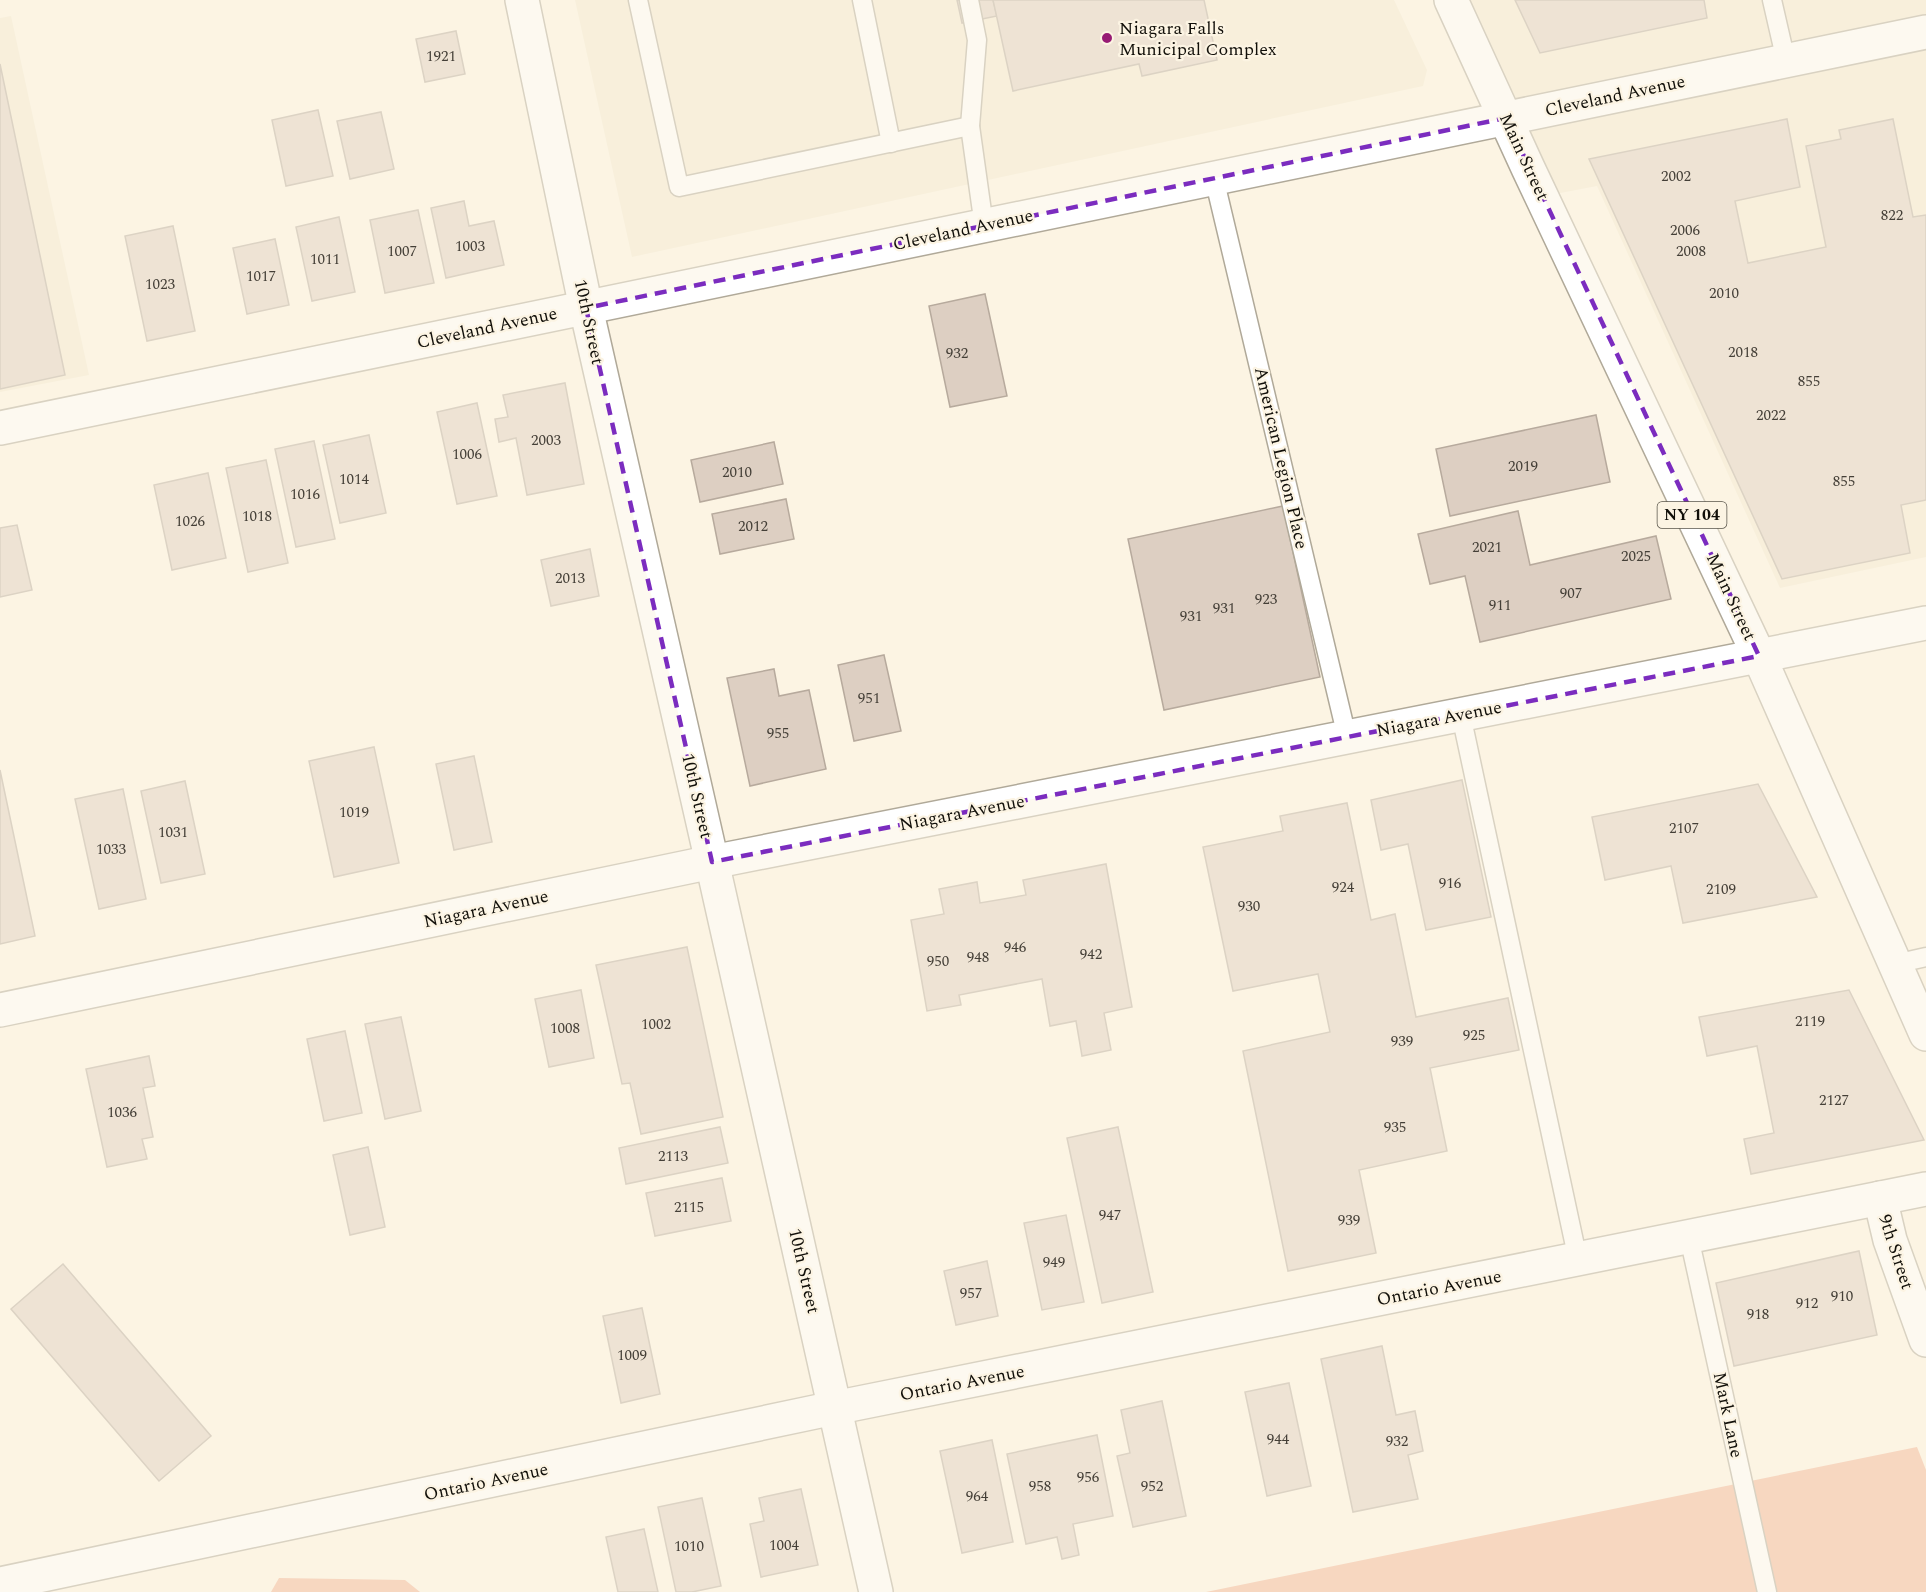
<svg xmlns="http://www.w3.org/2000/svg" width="1926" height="1592" font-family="Spectral,serif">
	<rect width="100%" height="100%" fill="#fcf4e3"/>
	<g fill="#f3e9d1">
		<path d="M575,0H1394L1427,70L1423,86L632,257Z"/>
		<path d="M1465,0H1926V557L1780,588L1597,186L1555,194Z"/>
		<path d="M11,16L89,375L0,392V18Z"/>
	</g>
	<g fill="#f1b396">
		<path d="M1917,1447L1926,1470V1592H1206Z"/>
		<path d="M279,1578L405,1580L420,1592H271Z"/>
	</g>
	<g fill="#ddcfc2" stroke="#b7aa9d" stroke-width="1.5">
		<path d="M957,0H993L997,16L962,23Z"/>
		<path d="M993,0H1204L1217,60L1142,76L1139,64L1013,91Z"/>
		<path d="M1515,0H1704L1707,18L1540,53Z"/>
		<path d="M456,31L465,74L425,82L416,39Z"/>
		<path d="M0,64L65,375L0,389Z"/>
		<path d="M318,110L333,176L286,186L272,120Z"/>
		<path d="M381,112L394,169L350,179L337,121Z"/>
		<path d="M1787,119L1800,187L1735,201L1748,263L1826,247L1806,146L1841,139L1839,130L1893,119L1913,217L1926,215V500L1901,505L1910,553L1782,579L1589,159Z"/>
		<path d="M464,201L469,226L494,221L504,265L446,278L431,208Z"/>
		<path d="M418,210L434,283L385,293L370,220Z"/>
		<path d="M339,217L355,292L312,301L296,227Z"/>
		<path d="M173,226L195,331L147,341L125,236Z"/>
		<path d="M275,239L289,305L247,314L233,248Z"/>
		<path d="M985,294L1007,396L950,407L929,306Z"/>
		<path d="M565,383L584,484L527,495L516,438L499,442L495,419L508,417L503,395Z"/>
		<path d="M477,403L497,496L457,504L437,412Z"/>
		<path d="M1596,415L1610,482L1450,516L1436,449Z"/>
		<path d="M369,435L386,513L340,523L323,445Z"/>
		<path d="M314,441L335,539L296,547L275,449Z"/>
		<path d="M774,442L783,484L700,502L691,460Z"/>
		<path d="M266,460L288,563L248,572L226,468Z"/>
		<path d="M208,473L226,558L172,570L154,485Z"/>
		<path d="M786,499L794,539L720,554L712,514Z"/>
		<path d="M1283,506L1320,677L1164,710L1128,539Z"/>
		<path d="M1518,511L1530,565L1656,536L1671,599L1480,642L1465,576L1430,584L1418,534Z"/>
		<path d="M17,525L32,590L0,597V528Z"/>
		<path d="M590,549L599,596L551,606L541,560Z"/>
		<path d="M884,655L901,731L854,741L838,665Z"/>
		<path d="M774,669L779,696L809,690L826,769L750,786L727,678Z"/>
		<path d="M374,747L399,863L334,877L309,761Z"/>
		<path d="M474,756L492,842L454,850L436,764Z"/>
		<path d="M0,770L35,936L0,944Z"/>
		<path d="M1462,780L1491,917L1426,930L1408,844L1381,850L1371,800Z"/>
		<path d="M185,781L205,874L161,883L141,791Z"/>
		<path d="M1758,784L1817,897L1683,923L1671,866L1605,880L1592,817Z"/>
		<path d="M123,789L146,899L99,909L75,799Z"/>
		<path d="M1347,803L1371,920L1395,914L1416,1017L1508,998L1519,1050L1430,1068L1447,1151L1359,1170L1376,1253L1288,1271L1243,1051L1330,1032L1318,974L1233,991L1203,847L1283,831L1280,816Z"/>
		<path d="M1106,864L1132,1007L1104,1013L1111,1050L1082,1056L1076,1021L1050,1026L1042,979L959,995L961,1005L927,1011L911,920L944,914L939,889L977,882L980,903L1026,895L1023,880Z"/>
		<path d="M687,947L723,1117L641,1134L630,1083L622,1084L596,965Z"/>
		<path d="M581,990L594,1058L549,1067L535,999Z"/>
		<path d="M1849,990L1924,1140L1751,1174L1744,1139L1774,1133L1757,1046L1707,1056L1699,1017Z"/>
		<path d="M401,1017L421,1111L385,1119L365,1024Z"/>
		<path d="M345,1031L362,1113L324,1121L307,1039Z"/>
		<path d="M149,1056L155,1086L143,1088L153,1137L142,1139L147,1159L107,1167L86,1069Z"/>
		<path d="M720,1127L728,1163L626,1184L619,1148Z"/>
		<path d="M1118,1127L1153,1292L1102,1303L1067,1138Z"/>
		<path d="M368,1147L385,1227L350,1235L333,1155Z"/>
		<path d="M722,1178L731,1221L655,1236L646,1193Z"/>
		<path d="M1066,1215L1084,1302L1042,1310L1024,1223Z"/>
		<path d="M1859,1251L1877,1335L1734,1366L1716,1283Z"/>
		<path d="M987,1261L998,1316L956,1325L944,1271Z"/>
		<path d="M63,1264L211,1436L159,1481L11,1309Z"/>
		<path d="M642,1308L660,1394L621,1403L603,1316Z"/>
		<path d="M1382,1346L1396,1415L1415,1411L1423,1451L1408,1455L1418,1499L1353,1512L1321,1359Z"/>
		<path d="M1289,1383L1311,1486L1267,1496L1245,1392Z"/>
		<path d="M1162,1401L1186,1516L1133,1527L1117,1456L1130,1453L1121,1410Z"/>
		<path d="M1097,1435L1113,1516L1073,1524L1079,1555L1062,1559L1057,1537L1026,1544L1007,1454Z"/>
		<path d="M992,1440L1013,1542L962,1553L940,1451Z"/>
		<path d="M801,1489L818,1565L761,1577L750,1524L764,1521L759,1498Z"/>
		<path d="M702,1498L721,1586L692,1592H676L658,1507Z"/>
		<path d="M644,1529L658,1592H618L606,1537Z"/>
	</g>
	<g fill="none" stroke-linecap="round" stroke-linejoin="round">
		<defs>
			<g id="lane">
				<path d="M638,0L679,187L970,126"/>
				<path d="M862,0L891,143"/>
				<path d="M969,0L977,40L970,126L984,226"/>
				<path d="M1772,0L1786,61"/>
				<path d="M1214,178L1347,737"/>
				<path d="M1461,715L1578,1260"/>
				<path d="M1895,964L1926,957"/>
				<path d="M1689,1237L1767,1592"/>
			</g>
			<g id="street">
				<path d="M522,0L586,308L712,862L876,1592"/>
				<path d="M0,1010L712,862L1926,623"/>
				<path d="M1880,1198L1890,1240L1926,1340"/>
			</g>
			<g id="secondary">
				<path d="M0,428L1926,32"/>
				<path d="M0,1584L834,1408L1926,1189"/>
			</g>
			<path id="primary" d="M1451,0L1528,168L1759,656L1926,1034"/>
		</defs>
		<use href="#lane" stroke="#b0a999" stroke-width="21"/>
		<use href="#street" stroke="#b0a999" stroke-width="36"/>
		<use href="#secondary" stroke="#b0a999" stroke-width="36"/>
		<use href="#primary" stroke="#b0a999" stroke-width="36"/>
		<use href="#lane" stroke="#fff" stroke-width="18"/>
		<use href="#street" stroke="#fff" stroke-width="33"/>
		<use href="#secondary" stroke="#fff" stroke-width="33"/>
		<use href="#primary" stroke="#fff" stroke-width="33"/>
	</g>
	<path d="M0 0H1926V1592H0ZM1506,118L1759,656L712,862L586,308Z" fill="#fcf4e3" fill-opacity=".55" fill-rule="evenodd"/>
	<path fill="none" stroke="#7b2cbf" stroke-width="4.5" stroke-dasharray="12 8" stroke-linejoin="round" d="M1506,118L1759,656L712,862L586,308Z"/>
	<circle fill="#971b74" stroke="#fcf4e3" stroke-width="2" cx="1107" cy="38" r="6"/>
	<g text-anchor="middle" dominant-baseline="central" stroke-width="4.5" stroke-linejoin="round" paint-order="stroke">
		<g font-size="15" fill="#443f37">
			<text x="441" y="56">1921</text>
			<text x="1676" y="176">2002</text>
			<text x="1892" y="215">822</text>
			<text x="1685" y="230">2006</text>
			<text x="470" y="246">1003</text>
			<text x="402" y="251">1007</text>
			<text x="1691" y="251">2008</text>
			<text x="325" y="259">1011</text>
			<text x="261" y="276">1017</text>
			<text x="160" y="284">1023</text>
			<text x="1724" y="293">2010</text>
			<text x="1743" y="352">2018</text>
			<text x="957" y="353">932</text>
			<text x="1809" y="381">855</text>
			<text x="1771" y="415">2022</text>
			<text x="546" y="440">2003</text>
			<text x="467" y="454">1006</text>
			<text x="1523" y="466">2019</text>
			<text x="737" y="472">2010</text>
			<text x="354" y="479">1014</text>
			<text x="1844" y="481">855</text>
			<text x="305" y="494">1016</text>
			<text x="257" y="516">1018</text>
			<text x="190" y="521">1026</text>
			<text x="753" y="526">2012</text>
			<text x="1487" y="547">2021</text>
			<text x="1636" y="556">2025</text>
			<text x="570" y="578">2013</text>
			<text x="1571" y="593">907</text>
			<text x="1266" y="599">923</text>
			<text x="1500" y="605">911</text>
			<text x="1224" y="608">931</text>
			<text x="1191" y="616">931</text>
			<text x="869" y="698">951</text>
			<text x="778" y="733">955</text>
			<text x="354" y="812">1019</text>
			<text x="1684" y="828">2107</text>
			<text x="173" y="832">1031</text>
			<text x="111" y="849">1033</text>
			<text x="1450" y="883">916</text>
			<text x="1343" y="887">924</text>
			<text x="1721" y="889">2109</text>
			<text x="1249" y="906">930</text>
			<text x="1015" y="947">946</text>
			<text x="1091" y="954">942</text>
			<text x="978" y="957">948</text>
			<text x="938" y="961">950</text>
			<text x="1810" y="1021">2119</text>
			<text x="656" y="1024">1002</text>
			<text x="565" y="1028">1008</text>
			<text x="1474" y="1035">925</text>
			<text x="1402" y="1041">939</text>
			<text x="1834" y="1100">2127</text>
			<text x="122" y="1112">1036</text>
			<text x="1395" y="1127">935</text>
			<text x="673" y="1156">2113</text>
			<text x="689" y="1207">2115</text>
			<text x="1110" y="1215">947</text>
			<text x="1349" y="1220">939</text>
			<text x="1054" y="1262">949</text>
			<text x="971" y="1293">957</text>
			<text x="1842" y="1296">910</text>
			<text x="1807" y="1303">912</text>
			<text x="1758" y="1314">918</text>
			<text x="632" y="1355">1009</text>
			<text x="1278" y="1439">944</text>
			<text x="1397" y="1441">932</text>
			<text x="1088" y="1477">956</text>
			<text x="1040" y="1486">958</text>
			<text x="1152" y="1486">952</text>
			<text x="977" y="1496">964</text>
			<text x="784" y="1545">1004</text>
			<text x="689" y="1546">1010</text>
		</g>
		<rect fill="#fcf4e3" stroke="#58544a" stroke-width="1.5" x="1657.5" y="502" width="69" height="26" rx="4.5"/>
		<g font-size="16" font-weight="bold" fill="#110f09">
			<text x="1692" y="515">NY 104</text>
		</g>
		<g font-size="18" fill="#110f09" stroke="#fcf4e3" text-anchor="start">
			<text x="1119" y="28">Niagara Falls<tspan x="1119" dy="21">Municipal Complex</tspan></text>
		</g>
		<g font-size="18" fill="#110f09" stroke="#fcf4e3">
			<text transform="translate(1615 96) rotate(-12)">Cleveland Avenue</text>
			<text transform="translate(1524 157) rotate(65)">Main Street</text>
			<text transform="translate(963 230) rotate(-12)">Cleveland Avenue</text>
			<text transform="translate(589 322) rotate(78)">10th Street</text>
			<text transform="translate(487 328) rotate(-12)">Cleveland Avenue</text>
			<text transform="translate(1281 458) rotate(77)">American Legion Place</text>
			<text transform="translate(1731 597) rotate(65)">Main Street</text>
			<text transform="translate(1439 719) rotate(-11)">Niagara Avenue</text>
			<text transform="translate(697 796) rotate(77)">10th Street</text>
			<text transform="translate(962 813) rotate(-11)">Niagara Avenue</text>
			<text transform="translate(486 909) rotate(-12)">Niagara Avenue</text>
			<text transform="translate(1896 1252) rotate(72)">9th Street</text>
			<text transform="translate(804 1271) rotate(77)">10th Street</text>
			<text transform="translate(1439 1288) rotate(-11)">Ontario Avenue</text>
			<text transform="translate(962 1383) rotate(-11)">Ontario Avenue</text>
			<text transform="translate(1728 1415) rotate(78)">Mark Lane</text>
			<text transform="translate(486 1482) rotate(-12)">Ontario Avenue</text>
		</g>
	</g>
</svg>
